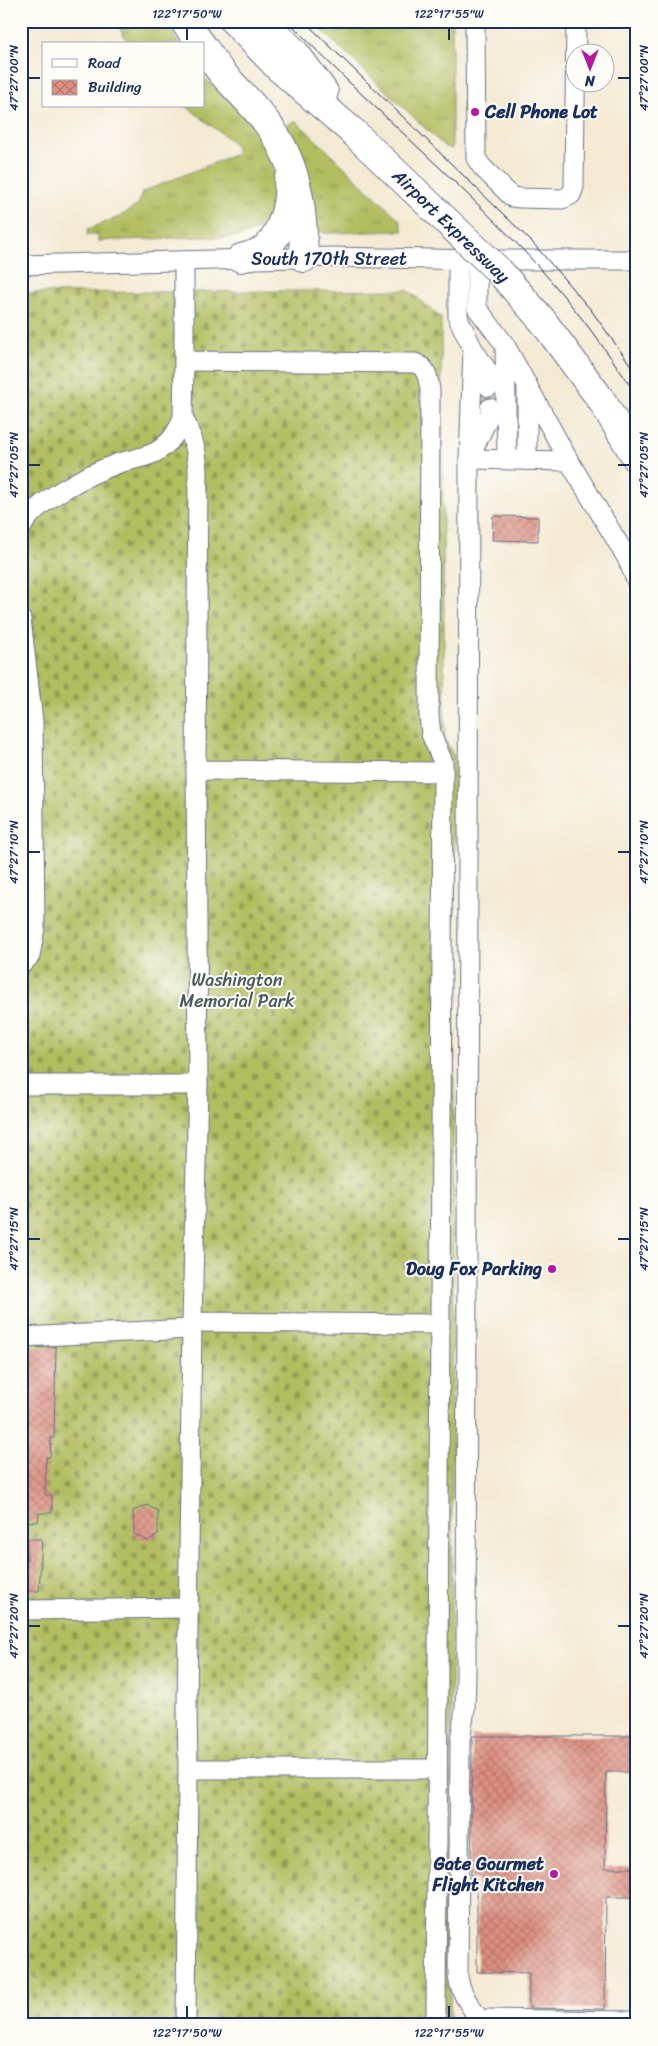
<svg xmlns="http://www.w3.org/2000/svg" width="658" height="2046" font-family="Sriracha,sans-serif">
	<defs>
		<pattern id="grass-tufts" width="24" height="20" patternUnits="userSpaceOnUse" patternTransform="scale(1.25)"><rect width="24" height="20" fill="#b1bd5f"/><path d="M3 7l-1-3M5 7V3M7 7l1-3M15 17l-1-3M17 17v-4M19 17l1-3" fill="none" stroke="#8f9a52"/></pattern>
		<pattern id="cemetery-stones" width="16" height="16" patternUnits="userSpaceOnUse" patternTransform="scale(1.25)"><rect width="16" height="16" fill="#b1bd5f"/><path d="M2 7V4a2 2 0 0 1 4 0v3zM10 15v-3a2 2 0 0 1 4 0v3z" fill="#8f9a52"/></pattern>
		<pattern id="building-cross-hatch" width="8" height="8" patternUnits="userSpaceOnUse" patternTransform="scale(1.25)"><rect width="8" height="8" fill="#de8f80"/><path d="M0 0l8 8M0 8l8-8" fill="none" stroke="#b3756c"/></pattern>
	</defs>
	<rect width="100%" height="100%" fill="#fdfcf7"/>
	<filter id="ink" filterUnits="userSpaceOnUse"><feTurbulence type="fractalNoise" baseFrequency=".02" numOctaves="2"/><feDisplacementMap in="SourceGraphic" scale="10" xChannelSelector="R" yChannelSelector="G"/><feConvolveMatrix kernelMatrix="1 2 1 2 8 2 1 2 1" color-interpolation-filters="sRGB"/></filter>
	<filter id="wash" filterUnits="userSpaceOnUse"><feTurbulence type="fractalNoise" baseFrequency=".0096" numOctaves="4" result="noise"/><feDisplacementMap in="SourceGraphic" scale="20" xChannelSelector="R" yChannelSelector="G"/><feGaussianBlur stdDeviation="1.12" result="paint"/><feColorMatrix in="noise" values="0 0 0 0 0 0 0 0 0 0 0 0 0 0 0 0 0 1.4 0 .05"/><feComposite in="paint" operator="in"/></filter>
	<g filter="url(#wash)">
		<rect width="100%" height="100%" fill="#f4ead4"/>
		<g fill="url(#grass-tufts)" stroke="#66765e">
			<path d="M115,21H165L179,44H129Z"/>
			<path d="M312,21H452V149L445,147Z"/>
			<path d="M204,78C220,93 239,108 253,126C274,156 296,216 249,233C235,239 216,237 200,237C166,238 132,240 98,241V234L87,235L88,229L119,217L138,205L142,192L236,154V148L231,141L186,106H204Z"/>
			<path d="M295,120L399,219L403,231L332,233H325L315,229C309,193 305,156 287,125Z"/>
		</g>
		<path fill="url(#cemetery-stones)" stroke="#66765e" d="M408,290L441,318L445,739L455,758L450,2025H21V293Z"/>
		<g id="blocks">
			<g fill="url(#building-cross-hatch)">
				<path d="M493,516L538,517V541L492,540Z"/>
				<path d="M56,1347L54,1438H51L50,1457H46L45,1495H52V1513H39L38,1522L21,1521V1348Z"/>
				<path d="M147,1505L158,1511V1535L147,1541L134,1534L133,1511Z"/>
				<path d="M27,1539H42L39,1591H26Z"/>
				<path d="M472,1736H637V1772H606L605,1868H637V1897H606L605,2009L529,2008V1973L477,1972V1880H471Z"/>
			</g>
		</g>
	</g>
	<g filter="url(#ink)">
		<use href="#blocks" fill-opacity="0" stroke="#677087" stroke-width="1"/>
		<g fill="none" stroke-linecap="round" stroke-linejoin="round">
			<path stroke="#c9c5bc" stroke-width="19" stroke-dasharray="19 9" stroke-linecap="butt" d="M480,387L481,408"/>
			<defs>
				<g id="minor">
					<path d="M475,21L476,158L482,167L512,197L520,198L562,199L571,195L574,187L576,21"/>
					<path d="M458,259V318L473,349L489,373V387"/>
					<path d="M477,260V308L505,345L569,461"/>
					<path d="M184,261V361L415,363C427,367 428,378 430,390L429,716L431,734L443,762V772C444,1189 435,1607 436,2025"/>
					<path d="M21,265L332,257L477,260H637"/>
					<path d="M505,348L507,459"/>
					<path d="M473,349L469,459L466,1676L465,1709L460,1741L458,1976C460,1994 473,2009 482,2024"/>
					<path d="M184,361L183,417L191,434L196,452L198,470L196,770L443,772"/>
					<path d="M527,384V460"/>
					<path d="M474,448L490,414V408"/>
					<path d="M469,459L569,461L627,558L637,582"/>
					<path d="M21,529C33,501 91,473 119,463C131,459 148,458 159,450C172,441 178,431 183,417"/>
					<path d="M21,619L33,721L35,928L30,956L21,965"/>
					<path d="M196,770L198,1085L192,1322L440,1324"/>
					<path d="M21,1085H198"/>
					<path d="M192,1322L187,1708L188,1769H436"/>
					<path d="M21,1337L191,1329"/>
					<path d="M21,1610L189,1608"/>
					<path d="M186,2025L188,1769"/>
					<path d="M481,2025L487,2019L637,2021"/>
				</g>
				<g id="highway">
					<path d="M184,21L201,44"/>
					<path d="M234,21L280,69L353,132"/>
					<path d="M263,21L296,54L324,92"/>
					<path d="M204,48C210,56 215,65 222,73C239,92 258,109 272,130C299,169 303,212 304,258"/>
					<path d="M241,258C249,256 257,254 263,250C282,236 290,203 288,181"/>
					<path d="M542,320L602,401L637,459"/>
				</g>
			</defs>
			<use href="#minor" stroke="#677087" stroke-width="21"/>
			<use href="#highway" stroke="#677087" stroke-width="30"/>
			<use href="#minor" stroke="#fff" stroke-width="19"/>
			<use href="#highway" stroke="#fff" stroke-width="28"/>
			<g stroke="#1b2f5e" stroke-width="1">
				<path d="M288,21C363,100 447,170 522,249C565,294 603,344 637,396"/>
				<path d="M304,21L532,242L591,310L637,374"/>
			</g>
			<defs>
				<path id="highway-bridge" d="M353,132L499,271L542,320"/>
			</defs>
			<use href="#highway-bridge" stroke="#677087" stroke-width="30" stroke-linecap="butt"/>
			<use href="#highway-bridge" stroke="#fff" stroke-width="28"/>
		</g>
	</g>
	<path fill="none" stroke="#1b2f5e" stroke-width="2" d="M187,28V40M449,28V40M28,78H40M618,78H630M28,465H40M618,465H630M28,852H40M618,852H630M28,1239H40M618,1239H630M28,1626H40M618,1626H630M187,2006V2018M449,2006V2018"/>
	<g fill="#b5179e" stroke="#fdfcf7" stroke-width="2">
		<circle cx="475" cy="112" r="5"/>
		<circle cx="552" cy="1269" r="5"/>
		<circle cx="554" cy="1874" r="5"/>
	</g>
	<g text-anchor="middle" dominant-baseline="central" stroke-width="4" stroke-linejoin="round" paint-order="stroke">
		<g font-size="18" font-weight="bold" fill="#1b2f5e" stroke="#fdfcf7" text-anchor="end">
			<text x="485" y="112" text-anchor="start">Cell Phone Lot</text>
			<text x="542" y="1269">Doug Fox Parking</text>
			<text x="544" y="1864">Gate Gourmet<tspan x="544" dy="21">Flight Kitchen</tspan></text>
		</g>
		<g font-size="18" fill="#1b2f5e" stroke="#fdfcf7">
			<text transform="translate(451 226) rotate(44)">Airport Expressway</text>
			<text x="329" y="259">South 170th Street</text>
		</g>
		<g font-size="18" fill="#485a5e" stroke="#fdfcf7">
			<text x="237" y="980">Washington<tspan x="237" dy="21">Memorial Park</tspan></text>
		</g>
	</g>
	<rect width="658" height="2046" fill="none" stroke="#fdfcf7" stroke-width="55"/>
	<rect x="42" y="42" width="162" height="65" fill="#fdfcf7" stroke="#a3aaba"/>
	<rect x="52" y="59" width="25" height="8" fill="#ffffff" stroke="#a3aaba"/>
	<text x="88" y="68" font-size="15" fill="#1b2f5e">Road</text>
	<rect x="52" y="80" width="25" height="15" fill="url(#building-cross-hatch)" stroke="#a3aaba"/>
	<text x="88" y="92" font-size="15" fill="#1b2f5e">Building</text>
	<g transform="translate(590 68) rotate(180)"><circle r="24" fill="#fdfcf7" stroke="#a3aaba"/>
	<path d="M0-4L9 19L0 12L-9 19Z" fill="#b5179e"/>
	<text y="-8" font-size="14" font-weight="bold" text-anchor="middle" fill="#1b2f5e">N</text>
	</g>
	<rect x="28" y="28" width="602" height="1990" fill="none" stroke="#1b2f5e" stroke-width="2"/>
	<g font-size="12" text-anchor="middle" fill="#1b2f5e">
		<text x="187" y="18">122°17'50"W</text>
		<text x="449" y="18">122°17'55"W</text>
		<text transform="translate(644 78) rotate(-90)" y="4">47°27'00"N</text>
		<text transform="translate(14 78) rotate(-90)" y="4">47°27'00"N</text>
		<text transform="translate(644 465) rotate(-90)" y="4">47°27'05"N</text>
		<text transform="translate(14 465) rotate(-90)" y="4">47°27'05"N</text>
		<text transform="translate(14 852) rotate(-90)" y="4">47°27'10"N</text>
		<text transform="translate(644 852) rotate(-90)" y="4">47°27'10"N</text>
		<text transform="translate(14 1239) rotate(-90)" y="4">47°27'15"N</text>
		<text transform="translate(644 1239) rotate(-90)" y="4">47°27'15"N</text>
		<text transform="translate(644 1626) rotate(-90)" y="4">47°27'20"N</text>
		<text transform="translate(14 1626) rotate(-90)" y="4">47°27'20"N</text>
		<text x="187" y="2037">122°17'50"W</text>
		<text x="449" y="2037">122°17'55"W</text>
	</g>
</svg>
